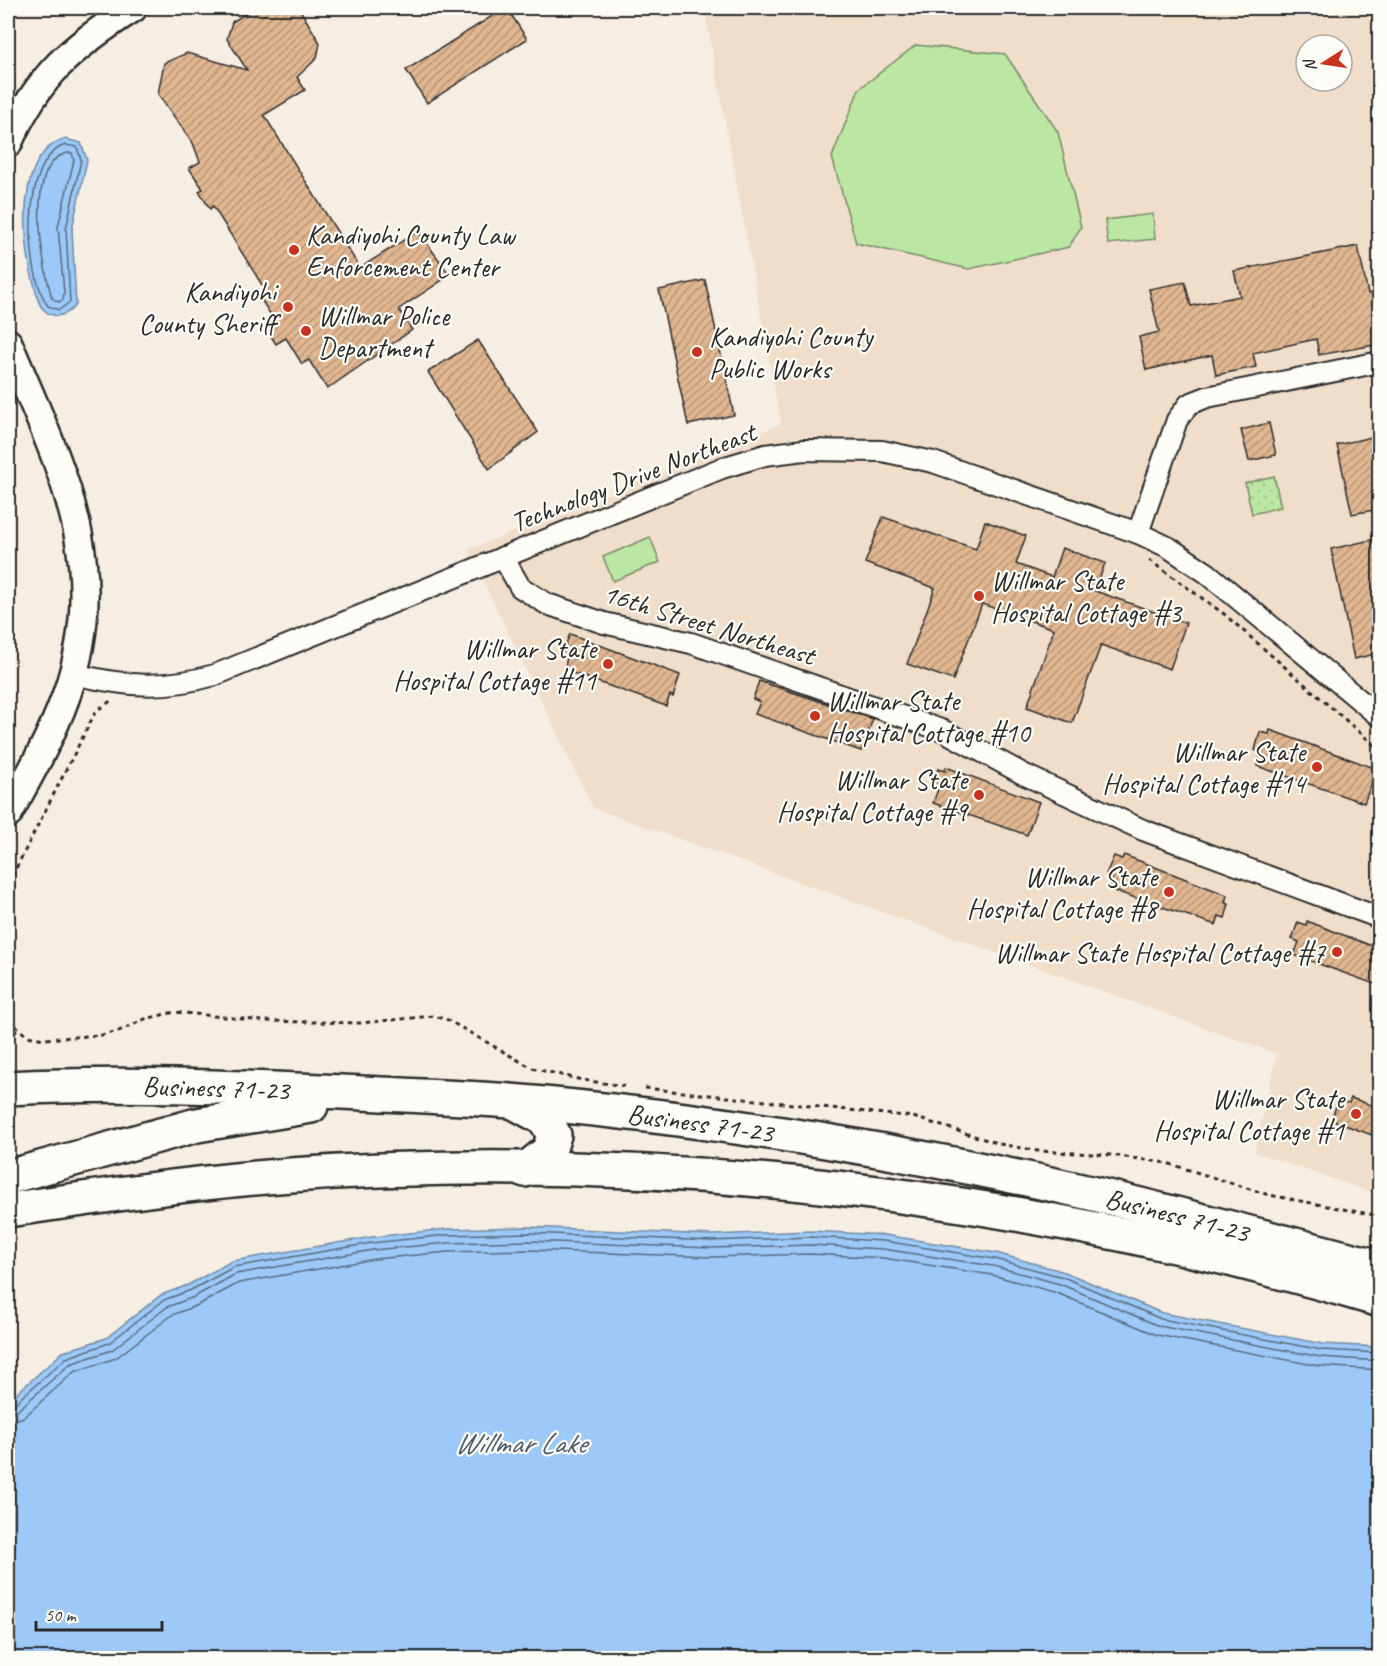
<svg xmlns="http://www.w3.org/2000/svg" width="1387" height="1666" font-family="Caveat,sans-serif">
	<defs>
		<pattern id="park-dots" width="8" height="8" patternUnits="userSpaceOnUse" patternTransform="scale(1.5)"><rect width="8" height="8" fill="#bce7a3"/><path d="M2 2h.1M6 6h.1" fill="none" stroke="#a2c68c" stroke-width="1.8" stroke-linecap="round"/></pattern>
		<pattern id="building-hatch" width="6" height="6" patternUnits="userSpaceOnUse" patternTransform="scale(1.5)"><rect width="6" height="6" fill="#e1b791"/><path d="M-1 1l2-2M0 6l6-6M5 7l2-2" fill="none" stroke="#b79577"/></pattern>
	</defs>
	<rect width="100%" height="100%" fill="#f7eee3"/>
	<filter id="ink" filterUnits="userSpaceOnUse"><feTurbulence type="fractalNoise" baseFrequency=".0167" numOctaves="2"/><feDisplacementMap in="SourceGraphic" scale="12" xChannelSelector="R" yChannelSelector="G"/><feConvolveMatrix kernelMatrix="1 2 1 2 8 2 1 2 1" color-interpolation-filters="sRGB"/></filter>
	<g filter="url(#ink)">
		<path fill="#f0deca" fill-rule="evenodd" d="M704,8H1379V1195L1254,1152L1277,1054L593,808L468,550L781,424ZM1306,45H1342V81H1306Z"/>
		<g fill="#bce7a3" stroke="#748967" stroke-width="1.5">
			<path d="M916,45L1005,54L1058,132L1081,227L1069,247L969,269L856,243L832,157L859,89Z"/>
			<path d="M1153,214L1155,239L1108,244L1105,220Z"/>
			<path d="M650,537L660,562L613,581L603,557Z"/>
		</g>
		<path fill="url(#park-dots)" stroke="#748967" stroke-width="1.5" d="M1274,476L1281,507L1252,514L1245,483Z"/>
		<g fill="#9cc9f7" stroke="#6f8aa5" stroke-width="1.5">
			<path d="M65,139L81,143L87,160L72,229L76,305C68,314 56,321 44,310C37,304 36,290 33,280C23,242 15,153 65,139Z"/>
			<path d="M528,1227L713,1235L810,1231L885,1235L996,1253L1065,1272L1162,1313L1323,1344L1379,1347V1658H8V1401L63,1352L106,1338L161,1295L188,1285L232,1261L372,1237L447,1229Z"/>
		</g>
		<g fill="none" stroke-linecap="round" stroke-linejoin="round">
			<g stroke="#586a7d" stroke-width="1.5">
				<path d="M66,145L77,147L81,160L66,229L70,302L59,310L48,306C25,275 20,157 66,145Z"/>
				<path d="M67,153H72L74,160L58,227L64,292L63,300L58,302L52,298C43,268 23,164 67,153Z"/>
				<path d="M8,1405L14,1404L66,1358L109,1343L164,1300L191,1290L234,1267L372,1243L447,1235L528,1233L712,1241L810,1237L884,1241L995,1259L1063,1277L1161,1319L1322,1350L1380,1353"/>
				<path d="M8,1413L18,1410L70,1364L112,1350L167,1307L194,1297L236,1274L373,1250L448,1243L528,1241L712,1248L810,1245L883,1249L993,1266L1060,1284L1159,1326L1321,1357L1380,1361"/>
				<path d="M8,1422L24,1417L74,1372L116,1358L172,1315L198,1305L239,1283L375,1259L448,1252L528,1250L712,1257L810,1254L883,1258L992,1275L1057,1293L1157,1335L1319,1366L1380,1370"/>
			</g>
		</g>
		<g fill="url(#building-hatch)" stroke="#2b2b2b" stroke-width="1.5">
			<path d="M254,8H299L320,43L317,58L297,77L305,90L264,115L360,268L418,231L450,275L399,309L412,330L327,389L309,360L302,364L286,338L276,344L267,330L276,323L260,298L267,293L213,206L210,209L199,191L203,189L189,168L200,162L193,143L158,94L164,63L187,53L247,70L227,39L232,22Z"/>
			<path d="M505,8H507L527,39L427,103L406,70Z"/>
			<path d="M1358,246L1368,294L1380,292V344L1319,355L1316,339L1253,353L1256,367L1216,375L1212,355L1146,370L1139,337L1159,332L1149,289L1185,282L1191,306L1240,296L1234,271Z"/>
			<path d="M705,280L734,415L688,425L659,290Z"/>
			<path d="M478,340L538,432L489,469L428,372Z"/>
			<path d="M1269,423L1276,455L1249,461L1241,430Z"/>
			<path d="M1380,435V509L1352,514L1337,445Z"/>
			<path d="M883,517L976,549L985,521L1026,536L1016,564L1052,577L1062,548L1105,563L1095,591L1186,623L1170,669L1101,645L1072,723L1027,707L1054,629L982,604L953,680L907,664L935,588L865,563Z"/>
			<path d="M1380,538V653L1354,659L1331,549Z"/>
			<path d="M570,634L680,675L673,697L670,695L666,706L564,670L567,658L561,656Z"/>
			<path d="M759,681L873,719L861,751L755,714L760,702L753,699Z"/>
			<path d="M1270,730L1377,769L1364,803L1257,766L1261,753L1255,750L1260,732L1269,734Z"/>
			<path d="M946,767L1039,802L1027,835L933,803L938,789L931,786L938,769L945,771Z"/>
			<path d="M1124,855L1227,895L1225,903L1229,904L1225,918L1219,916L1216,925L1109,889L1113,877L1106,874L1114,856L1122,859Z"/>
			<path d="M1307,921L1380,949V986L1294,955L1299,942L1292,939L1298,922L1306,925Z"/>
			<path d="M1351,1098L1380,1108V1138L1331,1120L1338,1101L1349,1103Z"/>
		</g>
		<g fill="none" stroke-linecap="round" stroke-linejoin="round">
			<defs>
				<g id="street">
					<path d="M1138,533L1177,420L1189,404L1207,397L1380,362"/>
					<path d="M503,557L520,587L547,604L604,623L691,643L944,731L1023,774L1143,830L1380,918"/>
					<path d="M73,674C126,686 161,690 215,675L722,468L765,455L804,450L882,451L933,462L1138,533L1168,547L1207,573L1380,717"/>
				</g>
				<g id="secondary">
					<path d="M8,143C38,75 72,47 133,8"/>
					<path d="M8,343C58,463 114,563 66,696C51,738 29,776 8,814"/>
				</g>
				<g id="highway">
					<path id="s1" d="M8,1088C119,1082 231,1087 342,1092C398,1095 454,1097 510,1101C680,1115 860,1144 1027,1179C1146,1204 1262,1237 1380,1267"/>
					<path d="M516,1103L545,1119L554,1135L549,1151L525,1170"/>
					<path d="M8,1177L197,1125L311,1106"/>
					<path d="M8,1210C102,1196 196,1182 291,1175C657,1149 1028,1195 1380,1300"/>
				</g>
			</defs>
			<use href="#street" stroke="#2b2b2b" stroke-width="24"/>
			<use href="#secondary" stroke="#2b2b2b" stroke-width="32"/>
			<use href="#highway" stroke="#2b2b2b" stroke-width="38"/>
			<g stroke="#2b2b2b" stroke-width="3" stroke-dasharray="4.5 4.5" stroke-linecap="butt">
				<path d="M1149,560L1224,614L1380,750"/>
				<path d="M8,884L96,711L112,700"/>
				<path d="M8,1019L27,1036L45,1039L102,1035L119,1031L145,1019L175,1012L263,1021L361,1023L433,1016L446,1019L532,1068L582,1080L624,1086"/>
				<path d="M8,1039L17,1030"/>
				<path d="M645,1088L913,1117L1000,1144L1038,1151L1111,1155L1167,1163L1269,1195L1380,1216"/>
			</g>
			<use href="#street" stroke="#fdfcf7" stroke-width="20"/>
			<use href="#secondary" stroke="#fdfcf7" stroke-width="27"/>
			<use href="#highway" stroke="#fdfcf7" stroke-width="33"/>
		</g>
	</g>
	<g fill="#c8321e" stroke="#fdfcf7" stroke-width="2">
		<circle cx="294" cy="250" r="6"/>
		<circle cx="288" cy="307" r="6"/>
		<circle cx="306" cy="331" r="6"/>
		<circle cx="697" cy="352" r="6"/>
		<circle cx="979" cy="596" r="6"/>
		<circle cx="608" cy="664" r="6"/>
		<circle cx="815" cy="716" r="6"/>
		<circle cx="1317" cy="767" r="6"/>
		<circle cx="979" cy="795" r="6"/>
		<circle cx="1169" cy="892" r="6"/>
		<circle cx="1337" cy="952" r="6"/>
		<circle cx="1356" cy="1114" r="6"/>
	</g>
	<g text-anchor="middle" dominant-baseline="central" stroke-width="4.5" stroke-linejoin="round" paint-order="stroke">
		<g font-size="28" fill="#2b2b2b" stroke="#fdfcf7" text-anchor="end">
			<text x="306" y="234" text-anchor="start">Kandiyohi County Law<tspan x="306" dy="32">Enforcement Center</tspan></text>
			<text x="276" y="291">Kandiyohi<tspan x="276" dy="32">County Sheriff</tspan></text>
			<text x="318" y="315" text-anchor="start">Willmar Police<tspan x="318" dy="32">Department</tspan></text>
			<text x="709" y="336" text-anchor="start">Kandiyohi County<tspan x="709" dy="32">Public Works</tspan></text>
			<text x="991" y="580" text-anchor="start">Willmar State<tspan x="991" dy="32">Hospital Cottage #3</tspan></text>
			<text x="596" y="648">Willmar State<tspan x="596" dy="32">Hospital Cottage #11</tspan></text>
			<text x="827" y="700" text-anchor="start">Willmar State<tspan x="827" dy="32">Hospital Cottage #10</tspan></text>
			<text x="1305" y="751">Willmar State<tspan x="1305" dy="32">Hospital Cottage #14</tspan></text>
			<text x="967" y="779">Willmar State<tspan x="967" dy="32">Hospital Cottage #9</tspan></text>
			<text x="1157" y="876">Willmar State<tspan x="1157" dy="32">Hospital Cottage #8</tspan></text>
			<text x="1325" y="952">Willmar State Hospital Cottage #7</text>
			<text x="1344" y="1098">Willmar State<tspan x="1344" dy="32">Hospital Cottage #1</tspan></text>
		</g>
		<g font-size="28" fill="#2b2b2b" stroke="#fdfcf7">
			<text transform="translate(633 477) rotate(-21)">Technology Drive Northeast</text>
			<text transform="translate(709 624) rotate(17)">16th Street Northeast</text>
			<text stroke="none"><textPath href="#s1" startOffset="208">Business 71-23</textPath></text>
			<text stroke="none"><textPath href="#s1" startOffset="694">Business 71-23</textPath></text>
			<text stroke="none"><textPath href="#s1" startOffset="1180">Business 71-23</textPath></text>
		</g>
		<g font-size="30" font-style="italic" fill="#4d5a68" stroke="#fdfcf7">
			<text x="520" y="1443">Willmar Lake</text>
		</g>
	</g>
	<rect width="1387" height="1666" fill="none" stroke="#fdfcf7" stroke-width="30"/>
	<rect x="15" y="15" width="1357" height="1636" fill="none" stroke="#2b2b2b" stroke-width="2" filter="url(#ink)"/>
	<g transform="translate(1324 63) rotate(258)"><circle r="28" fill="#fdfcf7" stroke="#a9a8a5" stroke-width="1.5"/>
	<path d="M0-4.5L10 22L0 15L-10 22Z" fill="#c8321e"/>
	<text y="-9" font-size="16" font-weight="bold" text-anchor="middle" fill="#2b2b2b">N</text>
	</g>
	<path d="M36 1621v9h126v-9" fill="none" stroke="#2b2b2b" stroke-width="3"/>
	<text x="45" y="1621" font-size="18" fill="#2b2b2b" stroke="#fdfcf7" stroke-width="4.5" paint-order="stroke">50 m</text>
</svg>
